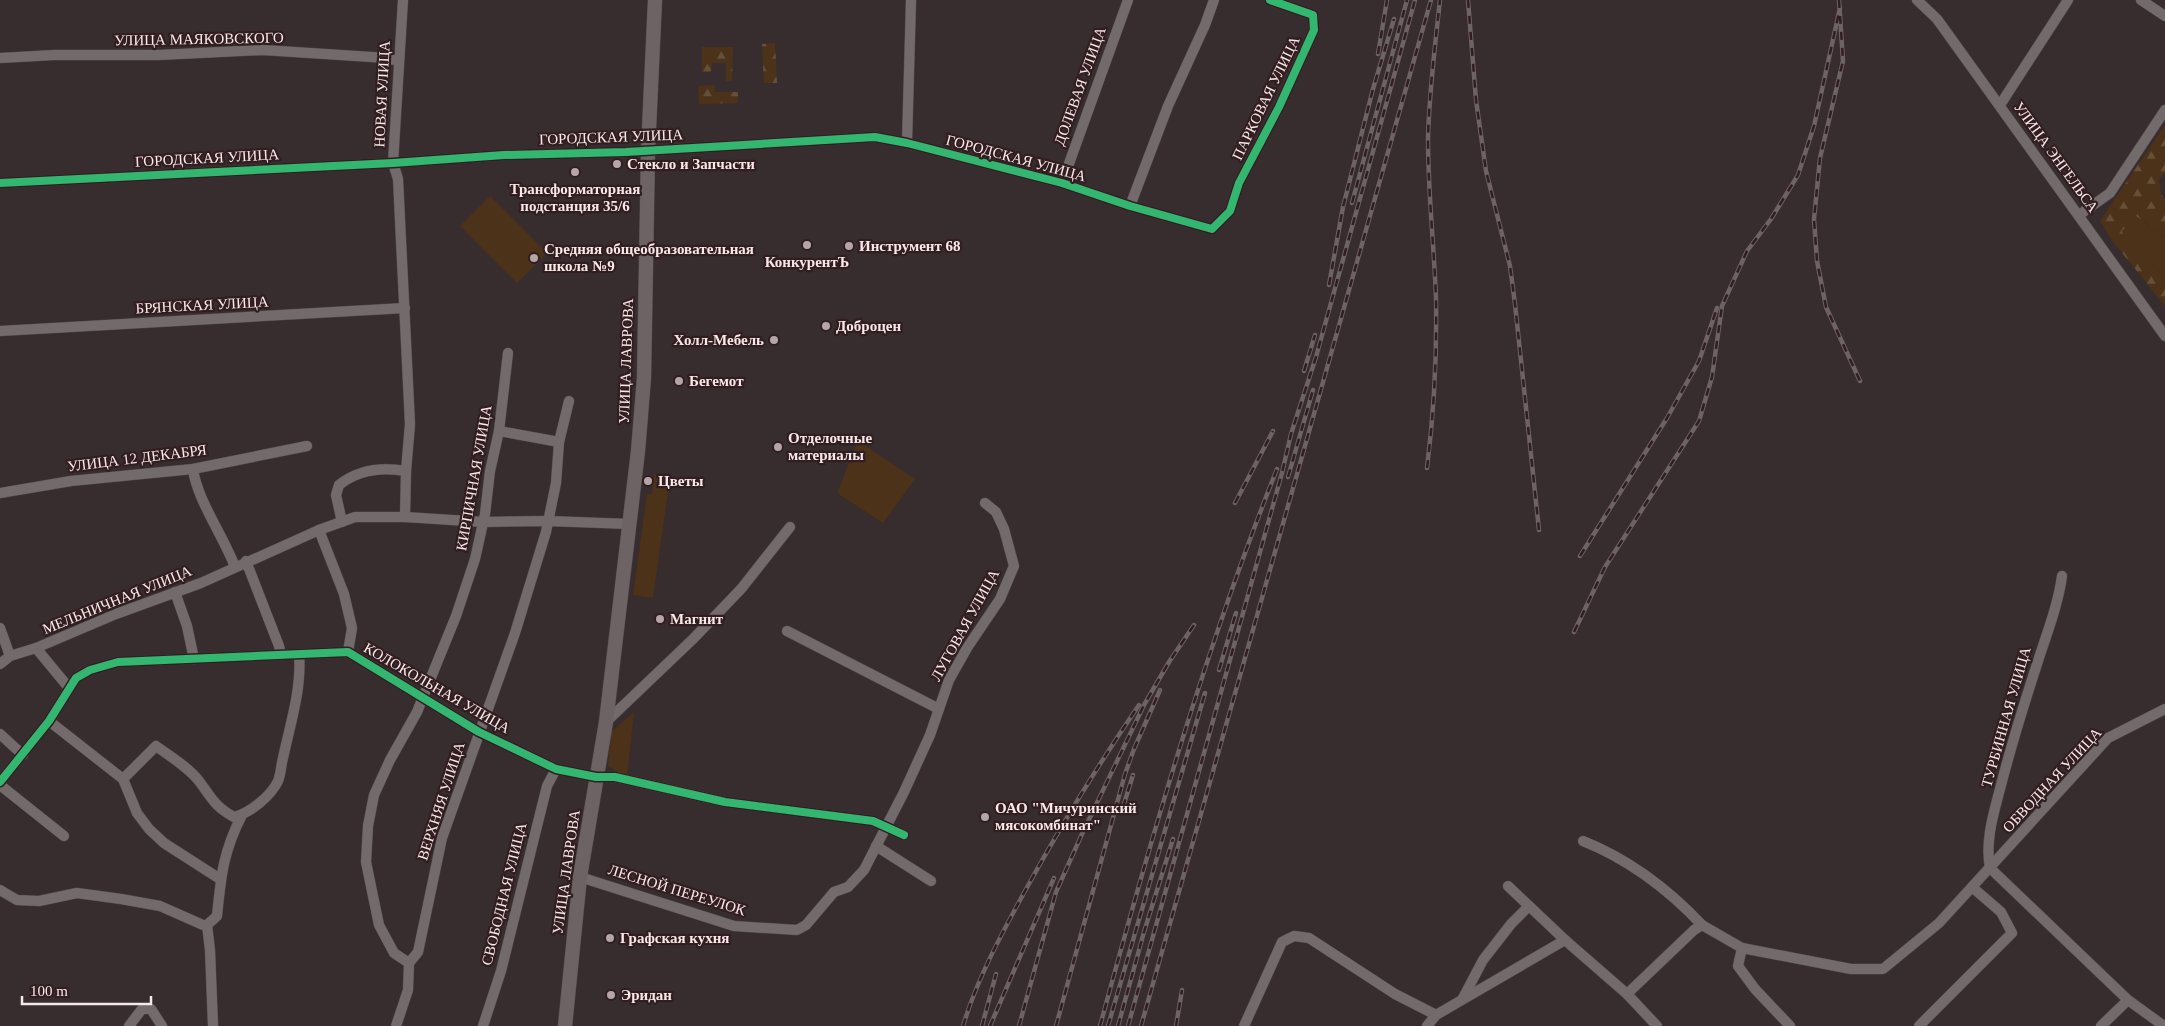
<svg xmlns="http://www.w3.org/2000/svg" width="2165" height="1026" font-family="Georgia,serif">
	<defs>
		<pattern id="forest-firs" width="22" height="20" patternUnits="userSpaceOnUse" patternTransform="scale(1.25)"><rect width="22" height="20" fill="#4c3218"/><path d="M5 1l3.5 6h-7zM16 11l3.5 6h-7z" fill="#67503a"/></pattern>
	</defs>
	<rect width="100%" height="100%" fill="#372c2e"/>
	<g fill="#4c3218">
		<path d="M490,196L547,253L517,283L460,226Z"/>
		<path d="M2135,216L2165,237V283L2158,269L2126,243L2122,231Z"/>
		<path d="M858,441L915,479L883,523L837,493Z"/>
		<path d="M654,474L670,477L653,598L633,595L647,494H652Z"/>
		<path d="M634,712L627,777L608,766L611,732Z"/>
	</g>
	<g fill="url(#forest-firs)">
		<path d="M775,43L777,83H764L762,44Z"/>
		<path d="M702,47H733L732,81H726V63H712L711,72H702Z"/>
		<path d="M715,85V92H738V103L699,104L698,86Z"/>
		<path d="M2165,125V172L2159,180L2161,194L2165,200V237L2136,216L2122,231L2126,243L2158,269L2165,283V306L2111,239L2100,221Z"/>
	</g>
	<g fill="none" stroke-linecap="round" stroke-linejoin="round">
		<defs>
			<g id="street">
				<path d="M403,0L393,163L398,179L410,424L406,471L405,517"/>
				<path d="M1917,0L1937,19L2165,336"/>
				<path d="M2141,0L2165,16"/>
				<path d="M0,58L54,55H159L263,50L387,58L398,61"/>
				<path d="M2000,105L2068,0"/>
				<path d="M907,143L911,0"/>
				<path d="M0,183L393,163L504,155L626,152L875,137L907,143L1062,183L1130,206L1212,229L1230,211L1239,183L1279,107L1314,30L1313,15L1270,0"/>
				<path d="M1062,183L1128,0"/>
				<path d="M1130,206L1168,106L1205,25L1214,0"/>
				<path d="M2079,215L2110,193L2165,110"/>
				<path d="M0,331L405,308"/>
				<path d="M499,431L559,442"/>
				<path d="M193,469C197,500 223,535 235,567"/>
				<path d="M0,493L71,481L193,469L307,446"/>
				<path d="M342,522L336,495L339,485C358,470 382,467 406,471"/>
				<path d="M319,530L344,594L352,628L348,652"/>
				<path d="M246,561L279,646L281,655"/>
				<path d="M175,592L187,626L194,659"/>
				<path d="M0,628L10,656"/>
				<path d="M787,631L939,709"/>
				<path d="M36,648L69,688"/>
				<path d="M0,664L10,656L36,648L116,614L201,583L319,530L355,517H405L483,522L548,521L629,524"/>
				<path d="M49,721L123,779L137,813L149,829L164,843L220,879"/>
				<path d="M606,722L693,639L741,589L790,527"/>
				<path d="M0,734L23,755"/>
				<path d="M123,779L156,746C171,757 188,767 199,781C212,798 214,806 234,817C250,813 271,796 278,781C281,774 281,765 283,758C290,725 302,688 299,655"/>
				<path d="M0,782L49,721L76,678L90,670L118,662L348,652L479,732L556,769L596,777H615L725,802L873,821L904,835"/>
				<path d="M0,785L64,836"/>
				<path d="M1583,841C1628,859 1669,890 1702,925"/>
				<path d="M876,846L931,881"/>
				<path d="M1990,868C1985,842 1993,815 2000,789C2011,746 2024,704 2038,661C2047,633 2058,605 2062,576"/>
				<path d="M1990,868L2128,1000L2164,1026"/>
				<path d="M580,877L734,926L797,930L806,925L834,892L848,887L864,870L904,792L930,735L949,680L967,648L1000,599L1014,566L1004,529L996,512L985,503"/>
				<path d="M1508,886L1565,940L1627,994L1657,1026"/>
				<path d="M0,890L17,900L39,901L77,893L121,899L160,906L203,925H207L217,916C221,876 223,852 242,815"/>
				<path d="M207,925L210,950L213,1026"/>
				<path d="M1742,948L1738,966L1755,989L1790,1026"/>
				<path d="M409,963L394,953L379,925L366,862L368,826L374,795L390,760L417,712L456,616L475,559L485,514L490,471L499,431L508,353"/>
				<path d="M1627,994L1694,930L1702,925L1742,948L1851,969H1883L1939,923L2108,738L2165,709"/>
				<path d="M1463,998L1483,960L1511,924L1529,906"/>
				<path d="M129,1026L142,1009H151L162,1026"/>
				<path d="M396,1026L408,990L409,963L418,952L442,838L515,633L546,532L556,483L559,442L569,401"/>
				<path d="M483,1026L501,971L547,786L556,769"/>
				<path d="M1244,1026L1282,942L1294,936L1309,938L1395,994L1436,1015"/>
				<path d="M1427,1026L1436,1015L1565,940"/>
				<path d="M1919,1026L2012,933L2001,912L1972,887"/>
				<path d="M2101,1026L2128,1000"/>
			</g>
			<path id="secondary" d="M565,1026L580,877L606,722L638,451L644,378L648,151L655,0"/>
		</defs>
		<use href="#street" stroke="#514849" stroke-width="11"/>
		<use href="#secondary" stroke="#514849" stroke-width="15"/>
		<use href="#street" stroke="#736a6b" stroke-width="10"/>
		<use href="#secondary" stroke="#6e6364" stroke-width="14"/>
		<defs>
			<g id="rail">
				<path d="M1468,0L1476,100L1486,171L1510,266L1515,304L1539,530"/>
				<path d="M1839,0L1843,61L1820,158L1814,219L1817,261L1826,307L1860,381"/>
				<path d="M1378,54L1387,0"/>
				<path d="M1352,203L1407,0"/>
				<path d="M1329,285L1343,207L1373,89L1394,19"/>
				<path d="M1304,371L1315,335"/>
				<path d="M1427,468C1434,412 1437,355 1436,298C1434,245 1428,193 1428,139C1429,93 1435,46 1440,0"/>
				<path d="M1288,477L1313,390"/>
				<path d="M1235,503L1273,431"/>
				<path d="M1580,556L1667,418L1699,361L1717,308"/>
				<path d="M1574,632L1605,567L1699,421L1712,377L1722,306L1747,251L1771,219L1798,175L1814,126L1840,8"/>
				<path d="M1219,670L1236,613"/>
				<path d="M1123,807L1133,775"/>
				<path d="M963,1026C977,979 1002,933 1025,891C1060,827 1098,765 1139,705"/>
				<path d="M982,1026L996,974"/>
				<path d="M990,1026L1054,878"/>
				<path d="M1019,1026L1056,892L1082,834L1144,705L1169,662L1194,625"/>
				<path d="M1056,1026L1125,774L1134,749L1160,690"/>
				<path d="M1100,1026C1151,838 1205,650 1277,469"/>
				<path d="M1108,1026L1205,693"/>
				<path d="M1118,1026L1144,932L1173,839"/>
				<path d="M1128,1026L1282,473L1291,434L1316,357L1415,0"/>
				<path d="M1141,1026L1431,0"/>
				<path d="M1176,1026L1182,990"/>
			</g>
		</defs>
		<use href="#rail" stroke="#6d6364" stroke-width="4.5"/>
		<use href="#rail" stroke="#321e21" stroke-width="2.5" stroke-dasharray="8" stroke-linecap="butt"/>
		<defs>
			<g id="cycleway">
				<path d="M0,183L393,163L504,155L626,152L875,137L907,143L1062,183L1130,206L1212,229L1230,211L1239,183L1279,107L1314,30L1313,15L1270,0"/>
				<path d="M0,782L49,721L76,678L90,670L118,662L348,652L479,732L556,769L596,777H615L725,802L873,821L904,835"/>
			</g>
		</defs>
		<use href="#cycleway" stroke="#321e21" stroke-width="11"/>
		<use href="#cycleway" stroke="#33b770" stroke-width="8"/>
	</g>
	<g fill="#b4a6a8" stroke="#321e21" stroke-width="2">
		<circle cx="617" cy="164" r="5"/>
		<circle cx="575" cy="172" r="5"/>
		<circle cx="807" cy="245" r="5"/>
		<circle cx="849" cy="246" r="5"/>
		<circle cx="534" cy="258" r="5"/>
		<circle cx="826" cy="326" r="5"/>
		<circle cx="774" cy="340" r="5"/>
		<circle cx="679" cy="381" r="5"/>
		<circle cx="778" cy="447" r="5"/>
		<circle cx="648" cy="481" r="5"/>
		<circle cx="660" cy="619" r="5"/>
		<circle cx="985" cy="817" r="5"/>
		<circle cx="610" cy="938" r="5"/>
		<circle cx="611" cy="995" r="5"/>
	</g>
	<g text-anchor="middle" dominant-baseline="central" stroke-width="4.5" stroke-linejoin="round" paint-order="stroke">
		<g font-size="15" fill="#f7e8ea" stroke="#321e21">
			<text transform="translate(199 39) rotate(-1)">УЛИЦА МАЯКОВСКОГО</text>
			<text transform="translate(1080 86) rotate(-70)">ДОЛЕВАЯ УЛИЦА</text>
			<text transform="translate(382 94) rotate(-87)">НОВАЯ УЛИЦА</text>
			<text transform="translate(1266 98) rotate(-64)">ПАРКОВАЯ УЛИЦА</text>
			<text transform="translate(611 137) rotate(-2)">ГОРОДСКАЯ УЛИЦА</text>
			<text transform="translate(2056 157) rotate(54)">УЛИЦА ЭНГЕЛЬСА</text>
			<text transform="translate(207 158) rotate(-3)">ГОРОДСКАЯ УЛИЦА</text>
			<text transform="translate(1016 158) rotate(15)">ГОРОДСКАЯ УЛИЦА</text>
			<text transform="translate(202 305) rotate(-3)">БРЯНСКАЯ УЛИЦА</text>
			<text transform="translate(626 361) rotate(-88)">УЛИЦА ЛАВРОВА</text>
			<text transform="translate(137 458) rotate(-7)">УЛИЦА 12 ДЕКАБРЯ</text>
			<text transform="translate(474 478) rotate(-80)">КИРПИЧНАЯ УЛИЦА</text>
			<text transform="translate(117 600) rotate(-22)">МЕЛЬНИЧНАЯ УЛИЦА</text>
			<text transform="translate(965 625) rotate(-61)">ЛУГОВАЯ УЛИЦА</text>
			<text transform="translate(437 688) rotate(30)">КОЛОКОЛЬНАЯ УЛИЦА</text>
			<text transform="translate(2006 717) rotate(-74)">ТУРБИННАЯ УЛИЦА</text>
			<text transform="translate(2052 780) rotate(-47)">ОБВОДНАЯ УЛИЦА</text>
			<text transform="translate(441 801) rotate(-72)">ВЕРХНЯЯ УЛИЦА</text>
			<text transform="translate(566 872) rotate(-82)">УЛИЦА ЛАВРОВА</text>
			<text transform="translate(677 890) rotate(17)">ЛЕСНОЙ ПЕРЕУЛОК</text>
			<text transform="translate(504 894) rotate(-76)">СВОБОДНАЯ УЛИЦА</text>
		</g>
		<g font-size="15" font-weight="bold" fill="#f7e8ea" stroke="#321e21" text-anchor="start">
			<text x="627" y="164">Стекло и Запчасти</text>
			<text x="575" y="189" text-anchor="middle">Трансформаторная<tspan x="575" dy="17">подстанция 35/6</tspan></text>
			<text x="859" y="246">Инструмент 68</text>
			<text x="544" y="249">Средняя общеобразовательная<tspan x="544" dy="17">школа №9</tspan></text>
			<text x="807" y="262" text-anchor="middle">КонкурентЪ</text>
			<text x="836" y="326">Доброцен</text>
			<text x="764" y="340" text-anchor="end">Холл-Мебель</text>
			<text x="689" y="381">Бегемот</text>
			<text x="788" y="438">Отделочные<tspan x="788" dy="17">материалы</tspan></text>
			<text x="658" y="481">Цветы</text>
			<text x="670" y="619">Магнит</text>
			<text x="995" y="808">ОАО "Мичуринский<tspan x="995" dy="17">мясокомбинат"</tspan></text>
			<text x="620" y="938">Графская кухня</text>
			<text x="621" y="995">Эридан</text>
		</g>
	</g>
	<path d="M22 996v8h129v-8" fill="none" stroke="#f7e8ea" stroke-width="2.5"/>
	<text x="30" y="996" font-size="15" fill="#f7e8ea" stroke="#321e21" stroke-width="4" paint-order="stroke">100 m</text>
</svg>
